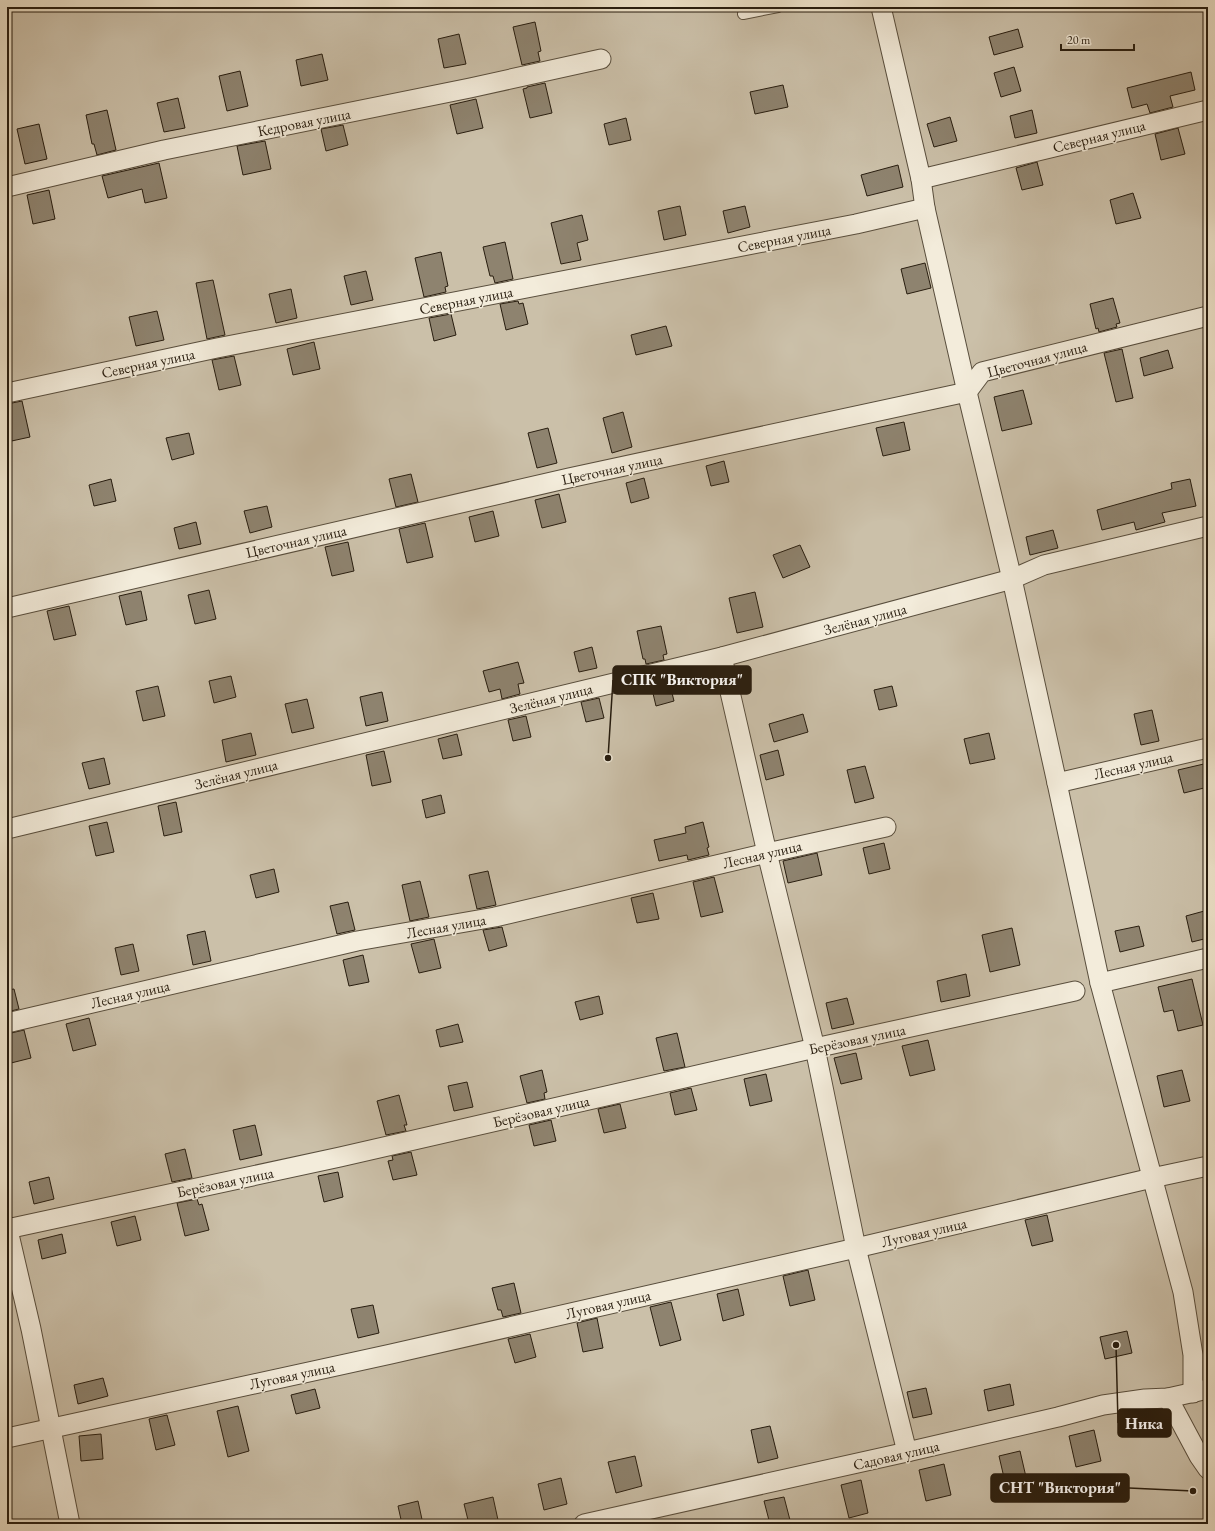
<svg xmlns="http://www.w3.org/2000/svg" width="1215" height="1531" font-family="'EB Garamond',serif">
	<rect width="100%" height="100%" fill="#ece1c8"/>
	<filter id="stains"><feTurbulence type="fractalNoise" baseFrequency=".005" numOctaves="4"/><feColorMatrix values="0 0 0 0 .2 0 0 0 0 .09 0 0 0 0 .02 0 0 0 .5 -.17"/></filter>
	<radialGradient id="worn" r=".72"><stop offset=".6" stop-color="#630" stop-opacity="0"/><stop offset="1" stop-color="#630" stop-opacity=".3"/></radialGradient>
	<rect fill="#cbc0a9" stroke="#7a6e5c" x="7" y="7" width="1201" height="1517"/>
	<g fill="#8e836f" stroke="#281d0f">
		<path d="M535,22L541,51L538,52L540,61L522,65L513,27Z"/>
		<path d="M1018,29L1023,47L994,55L989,37Z"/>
		<path d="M459,34L466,64L444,68L438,39Z"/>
		<path d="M322,54L328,80L301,86L296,60Z"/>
		<path d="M1014,67L1021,91L1001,97L994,73Z"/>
		<path d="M240,71L248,106L227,111L219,76Z"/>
		<path d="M1191,72L1195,90L1170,96L1173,107L1150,113L1147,104L1132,108L1127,88Z"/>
		<path d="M545,83L552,113L530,118L523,89L527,88V87Z"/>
		<path d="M783,85L788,107L755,114L750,92Z"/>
		<path d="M178,98L185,128L164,132L157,103Z"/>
		<path d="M476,99L483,128L457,134L450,105Z"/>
		<path d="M107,110L116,150L97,155L94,144H92L86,115Z"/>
		<path d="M1032,110L1037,133L1015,138L1010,116Z"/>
		<path d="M950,117L957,141L934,147L927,124Z"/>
		<path d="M626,118L631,140L609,145L604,124Z"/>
		<path d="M39,124L47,159L25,164L17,129Z"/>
		<path d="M343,125L348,145L326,151L321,129Z"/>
		<path d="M1178,128L1185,154L1161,160L1155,134Z"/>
		<path d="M265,141L271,169L243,175L237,146Z"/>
		<path d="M1037,162L1043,185L1022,190L1016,168Z"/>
		<path d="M159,163L167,198L145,203L142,189L108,198L102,176Z"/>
		<path d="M898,165L903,187L867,196L861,175Z"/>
		<path d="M49,190L55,219L33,224L27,195Z"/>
		<path d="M1133,193L1141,218L1116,224L1110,200Z"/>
		<path d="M680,206L686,235L664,240L658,211Z"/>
		<path d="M745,206L750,227L728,233L723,211Z"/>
		<path d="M582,215L588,240L577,243L581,260L561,264L551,223Z"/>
		<path d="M505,242L513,279L495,283L493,276H490L483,247Z"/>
		<path d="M441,252L448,286L445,287L446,292L424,297L415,258Z"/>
		<path d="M925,263L931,288L907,294L901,269Z"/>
		<path d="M366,271L373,300L351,305L344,276Z"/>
		<path d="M213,280L225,335L207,339L196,283Z"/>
		<path d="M291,289L297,318L276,323L269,294Z"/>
		<path d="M1113,298L1120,323L1116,324L1117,327L1099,332L1098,328L1096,329L1090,304Z"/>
		<path d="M518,301L519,304L523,303L528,324L506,330L500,304Z"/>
		<path d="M157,311L164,340L136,346L129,317Z"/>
		<path d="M451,314L456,335L434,341L429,318Z"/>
		<path d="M666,326L672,346L636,355L631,335Z"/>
		<path d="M314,342L320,369L293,375L287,349Z"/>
		<path d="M1122,349L1133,398L1116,402L1104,353Z"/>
		<path d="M1168,350L1173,368L1144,376L1140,358Z"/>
		<path d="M234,356L241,385L219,390L212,360Z"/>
		<path d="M1023,390L1032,424L1002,431L994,397Z"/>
		<path d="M22,401L30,437L7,442V404Z"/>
		<path d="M623,412L632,447L612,453L603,418Z"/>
		<path d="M904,422L910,450L883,456L876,428Z"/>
		<path d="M548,428L557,463L537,468L528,433Z"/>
		<path d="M189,433L194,454L172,460L166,438Z"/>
		<path d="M724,461L729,482L711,486L706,466Z"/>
		<path d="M411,474L418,502L396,507L389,479Z"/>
		<path d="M644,478L649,498L631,503L626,483Z"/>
		<path d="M111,479L116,501L94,506L89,485Z"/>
		<path d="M1190,479L1196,506L1162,513L1165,522L1136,530L1134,522L1102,530L1097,510L1172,489L1171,483Z"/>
		<path d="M559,494L566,522L542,528L535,500Z"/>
		<path d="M267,506L272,527L250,533L244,511Z"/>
		<path d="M493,511L499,536L475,542L469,517Z"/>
		<path d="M196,522L201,544L179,549L174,528Z"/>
		<path d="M425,523L433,557L407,563L399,529Z"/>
		<path d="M1053,530L1058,548L1030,555L1026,537Z"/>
		<path d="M348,542L354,571L332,576L325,547Z"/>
		<path d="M800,545L810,567L783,578L773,555Z"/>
		<path d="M209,590L216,619L195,624L188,595Z"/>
		<path d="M141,591L147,620L126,625L119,596Z"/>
		<path d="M755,592L763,627L737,633L729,598Z"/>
		<path d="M69,606L76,635L54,640L47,611Z"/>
		<path d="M661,626L667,654L663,655L664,660L646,664L645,659H643L637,631Z"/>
		<path d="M592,647L597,668L579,672L574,652Z"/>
		<path d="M518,662L524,683L518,684L520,694L502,699L500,689L489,692L483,671Z"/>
		<path d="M231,676L236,697L214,703L209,681Z"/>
		<path d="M669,681L674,701L656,706L651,685Z"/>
		<path d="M158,686L165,716L143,721L136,691Z"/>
		<path d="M892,686L897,706L879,710L874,690Z"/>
		<path d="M382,692L388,721L366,726L360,697Z"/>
		<path d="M599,698L604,718L586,722L581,702Z"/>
		<path d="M307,699L314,728L292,733L285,704Z"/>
		<path d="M1152,710L1159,741L1141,745L1134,714Z"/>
		<path d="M803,714L808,732L774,742L769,724Z"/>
		<path d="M526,716L531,737L513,741L508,720Z"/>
		<path d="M251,733L256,755L226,762L222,740Z"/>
		<path d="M989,733L995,759L970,764L964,739Z"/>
		<path d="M457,734L462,755L443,759L438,739Z"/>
		<path d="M778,750L784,775L766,780L760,755Z"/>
		<path d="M384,751L391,782L372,786L366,755Z"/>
		<path d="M104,758L110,784L89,789L82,763Z"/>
		<path d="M1208,763V787L1184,793L1178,770Z"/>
		<path d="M865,766L874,798L855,803L847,770Z"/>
		<path d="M441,795L445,813L426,818L422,800Z"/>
		<path d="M176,802L182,832L164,836L158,806Z"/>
		<path d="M107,822L114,852L96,856L89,826Z"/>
		<path d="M703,822L709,847L707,848L709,855L688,860L687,855L659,861L654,840L686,833L685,827Z"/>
		<path d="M884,843L890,869L869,874L863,848Z"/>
		<path d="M817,853L822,875L788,883L783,861Z"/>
		<path d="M274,869L279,892L256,898L250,875Z"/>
		<path d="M488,871L496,905L477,909L469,875Z"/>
		<path d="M714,877L723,912L701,917L693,882Z"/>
		<path d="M420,881L429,917L410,921L402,885Z"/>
		<path d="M653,893L659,919L637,923L631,898Z"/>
		<path d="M348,902L355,930L337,934L330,906Z"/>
		<path d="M1208,910V938L1192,942L1186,916Z"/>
		<path d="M1139,926L1144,946L1120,952L1115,931Z"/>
		<path d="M502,927L507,946L489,951L483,930Z"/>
		<path d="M1012,928L1020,965L990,972L982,935Z"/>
		<path d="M205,931L211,961L193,965L187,935Z"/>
		<path d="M434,939L441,968L419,973L411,944Z"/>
		<path d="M133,944L139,971L121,975L115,948Z"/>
		<path d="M363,955L369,982L349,986L343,960Z"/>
		<path d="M966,974L970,996L941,1002L937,981Z"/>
		<path d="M1192,979L1203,1025L1178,1031L1173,1010L1164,1012L1158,987Z"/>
		<path d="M14,989L19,1009L7,1012V990Z"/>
		<path d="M599,996L603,1014L580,1020L575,1002Z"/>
		<path d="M847,998L854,1024L832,1029L826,1003Z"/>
		<path d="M89,1018L96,1045L73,1051L66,1024Z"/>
		<path d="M458,1024L463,1042L440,1047L436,1030Z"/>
		<path d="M24,1030L31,1058L7,1064V1034Z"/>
		<path d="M677,1033L685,1067L664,1071L656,1038Z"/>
		<path d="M928,1040L935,1070L910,1076L902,1046Z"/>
		<path d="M856,1053L862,1079L841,1084L834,1058Z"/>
		<path d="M542,1070L547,1092L544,1093L545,1099L527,1103L520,1076Z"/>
		<path d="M1182,1070L1190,1101L1164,1107L1157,1076Z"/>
		<path d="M766,1074L772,1101L750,1106L744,1079Z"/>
		<path d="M467,1082L473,1107L454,1111L448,1086Z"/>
		<path d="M691,1088L697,1110L675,1115L670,1093Z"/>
		<path d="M399,1095L407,1125H404L406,1131L386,1135L377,1101Z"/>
		<path d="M620,1104L626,1128L604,1133L598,1109Z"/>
		<path d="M551,1120L556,1141L534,1146L529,1125Z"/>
		<path d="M255,1125L262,1155L240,1160L233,1130Z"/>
		<path d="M185,1149L192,1178L172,1182L165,1154Z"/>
		<path d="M411,1152L417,1175L393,1180L388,1161L393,1160L392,1156Z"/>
		<path d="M338,1172L343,1197L324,1202L318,1176Z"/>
		<path d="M49,1177L54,1199L34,1204L29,1182Z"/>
		<path d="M197,1199L199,1205L202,1204L209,1230L185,1236L177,1203Z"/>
		<path d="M1047,1215L1053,1241L1032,1246L1025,1220Z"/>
		<path d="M135,1216L141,1240L117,1246L111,1222Z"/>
		<path d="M62,1234L66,1253L42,1259L38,1240Z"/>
		<path d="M808,1270L815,1300L790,1306L783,1276Z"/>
		<path d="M514,1283L521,1313L503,1317L501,1310H498L492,1288Z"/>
		<path d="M738,1289L744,1315L723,1321L717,1294Z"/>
		<path d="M671,1302L681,1340L660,1346L650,1307Z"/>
		<path d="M373,1305L379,1333L358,1338L351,1309Z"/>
		<path d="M597,1318L603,1348L583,1352L577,1323Z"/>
		<path d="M1127,1331L1132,1353L1105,1359L1100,1337Z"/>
		<path d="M530,1334L536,1357L515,1363L508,1339Z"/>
		<path d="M103,1378L108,1396L78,1404L74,1385Z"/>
		<path d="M1010,1384L1014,1405L988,1411L984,1390Z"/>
		<path d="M926,1388L932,1414L913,1418L907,1392Z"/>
		<path d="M315,1389L320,1408L296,1414L291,1395Z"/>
		<path d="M238,1406L249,1451L228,1457L217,1411Z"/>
		<path d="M167,1415L175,1445L156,1450L149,1419Z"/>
		<path d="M770,1426L778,1458L758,1463L751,1430Z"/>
		<path d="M1094,1430L1101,1461L1076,1467L1069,1436Z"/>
		<path d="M101,1434L103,1459L81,1461L79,1436Z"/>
		<path d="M1020,1451L1026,1477L1005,1482L999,1456Z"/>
		<path d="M635,1456L642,1486L616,1493L608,1462Z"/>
		<path d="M944,1464L951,1495L926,1501L919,1470Z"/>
		<path d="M561,1478L567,1504L544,1510L538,1484Z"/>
		<path d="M861,1480L868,1513L849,1518L841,1485Z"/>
		<path d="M493,1497L498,1520L481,1524H469L464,1504Z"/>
		<path d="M784,1497L791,1524H770L764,1501Z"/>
		<path d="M418,1501L423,1524H402L398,1506Z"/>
	</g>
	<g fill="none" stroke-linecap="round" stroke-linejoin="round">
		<defs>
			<path id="service" d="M743,14L778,7"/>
			<g id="minor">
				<path d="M881,7L921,179L925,208L967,392L1012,579L1057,783L1100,983L1183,1292L1193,1355V1393"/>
				<path d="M921,179L1208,110"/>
				<path d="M7,187L164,150L470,88L601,59"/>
				<path d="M7,393L217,348L856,224L925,208"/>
				<path d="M7,608L569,478L967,392L982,372L1208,316"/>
				<path d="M722,657L767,853L815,1048L856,1248L907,1452"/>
				<path d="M1057,783L1208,748"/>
				<path d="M7,829L722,657L1012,579L1044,565L1208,526"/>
				<path d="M1100,983L1208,958"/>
				<path d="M7,1023L357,941L495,917L767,853L886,827"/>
				<path d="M7,1226L31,1329L70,1524"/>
				<path d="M7,1229L340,1157L815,1048L1075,991"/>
				<path d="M1168,1398L1199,1456L1208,1469"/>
				<path d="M7,1438L391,1354L856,1248L1152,1178L1208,1166"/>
				<path d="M584,1524L907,1452L1058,1417L1103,1405L1145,1399L1168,1398L1208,1389"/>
			</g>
		</defs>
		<use href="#service" stroke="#594e3d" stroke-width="12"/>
		<use href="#minor" stroke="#594e3d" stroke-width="21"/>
		<use href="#service" stroke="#f3ecdb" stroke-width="10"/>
		<use href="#minor" stroke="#f3ecdb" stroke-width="19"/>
	</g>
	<g text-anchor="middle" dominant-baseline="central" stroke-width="3" stroke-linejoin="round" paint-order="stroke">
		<g font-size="15" fill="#281d0f" stroke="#f3ecdb">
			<text transform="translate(304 122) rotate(-11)">Кедровая улица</text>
			<text transform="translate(1099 136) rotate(-14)">Северная улица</text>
			<text transform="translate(784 238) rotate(-11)">Северная улица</text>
			<text transform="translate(466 300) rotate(-11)">Северная улица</text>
			<text transform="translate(1037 359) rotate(-15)">Цветочная улица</text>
			<text transform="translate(148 363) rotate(-12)">Северная улица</text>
			<text transform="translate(612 469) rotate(-12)">Цветочная улица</text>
			<text transform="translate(296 541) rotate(-13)">Цветочная улица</text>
			<text transform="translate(865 619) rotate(-15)">Зелёная улица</text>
			<text transform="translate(551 698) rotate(-14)">Зелёная улица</text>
			<text transform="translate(1133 765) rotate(-13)">Лесная улица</text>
			<text transform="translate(236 774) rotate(-14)">Зелёная улица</text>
			<text transform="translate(762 854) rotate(-13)">Лесная улица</text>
			<text transform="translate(446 926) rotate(-10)">Лесная улица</text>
			<text transform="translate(130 994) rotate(-13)">Лесная улица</text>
			<text transform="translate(857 1039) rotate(-12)">Берёзовая улица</text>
			<text transform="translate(541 1111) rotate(-13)">Берёзовая улица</text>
			<text transform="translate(225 1182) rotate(-12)">Берёзовая улица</text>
			<text transform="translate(924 1232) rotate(-13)">Луговая улица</text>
			<text transform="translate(608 1304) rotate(-13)">Луговая улица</text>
			<text transform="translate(292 1375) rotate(-12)">Луговая улица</text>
			<text transform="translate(896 1455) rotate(-13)">Садовая улица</text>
		</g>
	</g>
	<path fill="none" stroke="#281d0f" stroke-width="1.5" d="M608 758L613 680M1116 1345L1118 1423M1193 1491L1129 1488"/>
	<g fill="#281d0f" stroke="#f3ecdb" stroke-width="1.5">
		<circle cx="608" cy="758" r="4"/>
		<circle cx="1116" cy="1345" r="4"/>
		<circle cx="1193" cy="1491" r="4"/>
	</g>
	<g fill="#281d0f" stroke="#281d0f" stroke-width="1.5">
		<rect x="613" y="666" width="138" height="28" rx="4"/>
		<rect x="1118" y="1409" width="53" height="28" rx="4"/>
		<rect x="991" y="1474" width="138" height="28" rx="4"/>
	</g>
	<g font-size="16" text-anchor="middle" font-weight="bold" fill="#fff">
		<text x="682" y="685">СПК "Виктория"</text>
		<text x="1144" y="1429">Ника</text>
		<text x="1060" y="1493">СНТ "Виктория"</text>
	</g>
	<rect width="1215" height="1531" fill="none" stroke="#ece1c8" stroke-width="24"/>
	<rect x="8" y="8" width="1199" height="1515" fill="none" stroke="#281d0f" stroke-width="2"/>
	<rect x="12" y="12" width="1191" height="1507" fill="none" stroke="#281d0f"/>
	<path d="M1061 44v6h73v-6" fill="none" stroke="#281d0f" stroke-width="2"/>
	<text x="1067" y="44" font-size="12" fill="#281d0f" stroke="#f3ecdb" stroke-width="3" paint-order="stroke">20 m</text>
	<rect width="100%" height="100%" filter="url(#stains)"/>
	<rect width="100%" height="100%" fill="url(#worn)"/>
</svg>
